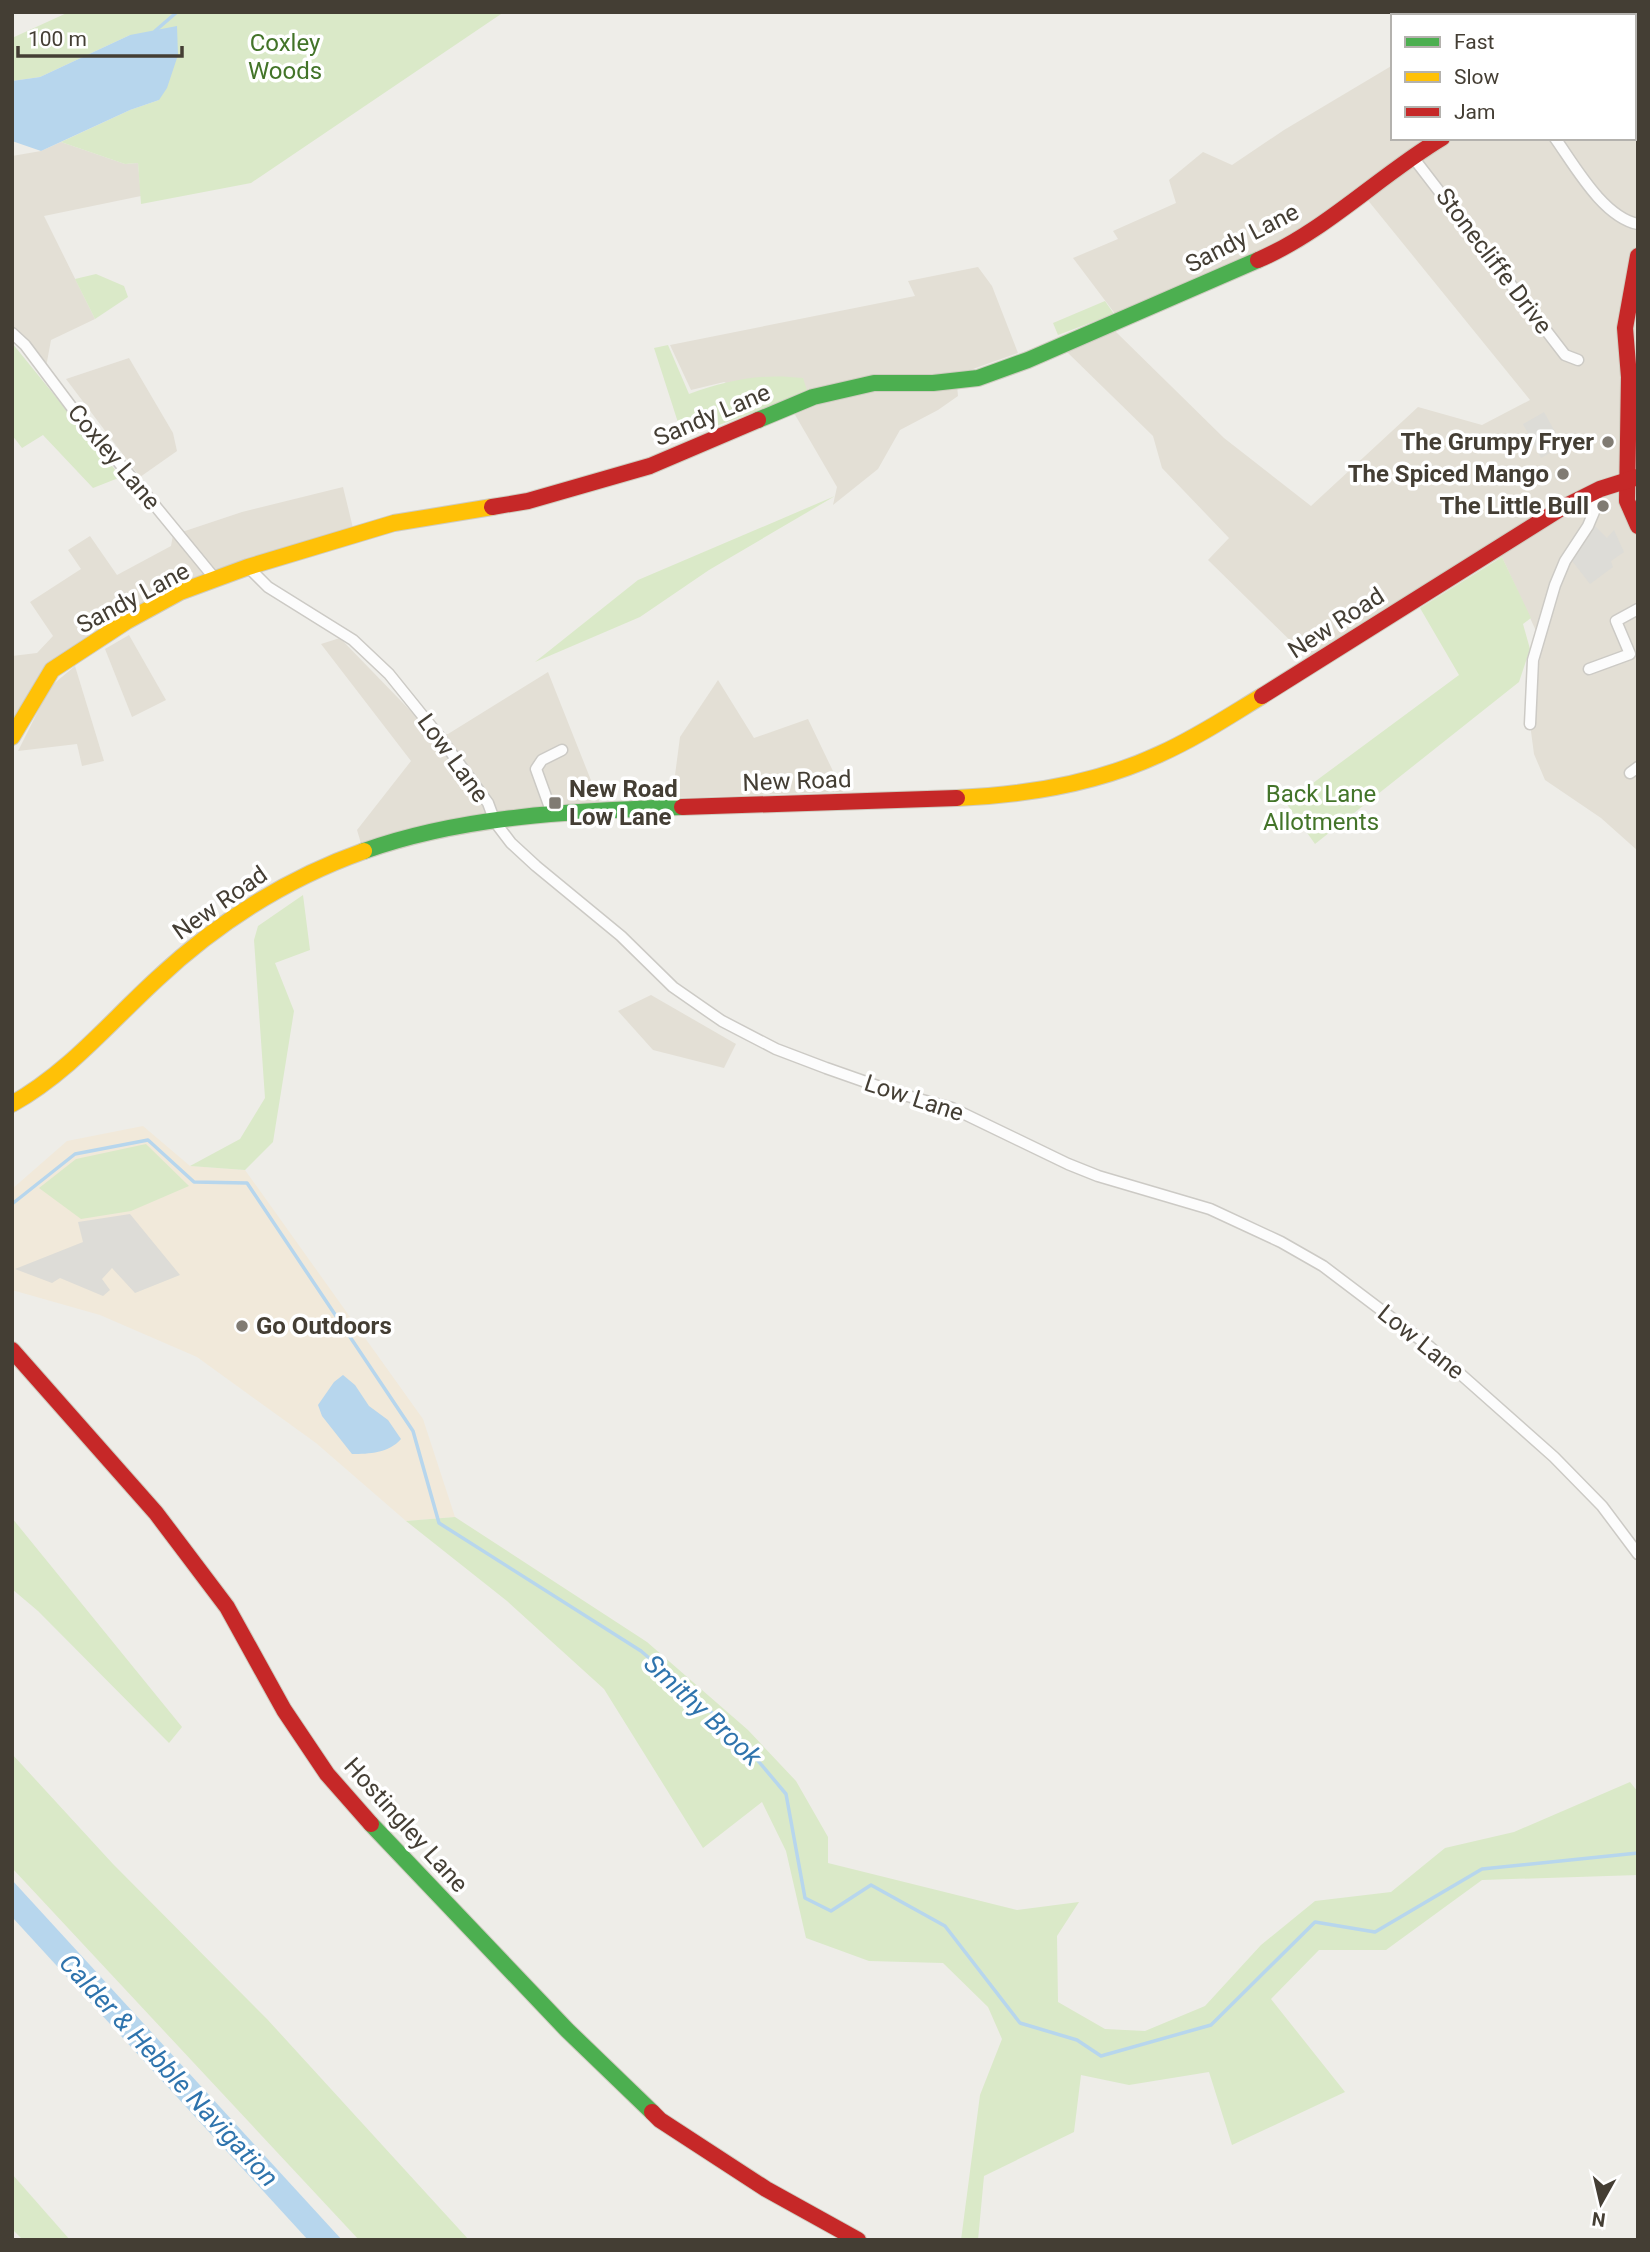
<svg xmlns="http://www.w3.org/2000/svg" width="1650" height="2252" font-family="Roboto,sans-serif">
	<rect width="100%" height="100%" fill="#eeede8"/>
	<g fill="#e3dfd5">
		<path d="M1481,12H1638V851L1601,818L1545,780L1534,754L1530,724L1542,644L1502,557L1307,657L1208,560L1229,538L1162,468L1153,436L1067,352L1115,331L1224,438L1311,506L1418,407L1482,425L1530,400L1362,193L1315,227L1119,319L1073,258L1118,239L1113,231L1176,203L1169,180L1203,152L1232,165L1284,130L1393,65V138H1634V16H1475Z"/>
		<path d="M61,142L125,164L138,163L141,196L44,216L95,319L51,340L46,367L12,329V156L41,151Z"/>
		<path d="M978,267L992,286L1018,353L956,375L958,396L938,410L900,430L878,469L833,505L837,487L794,413L724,382L691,390L670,345L915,296L908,281Z"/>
		<path d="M129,358L173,433L177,451L140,477L66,379Z"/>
		<path d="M343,487L353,528L205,578L107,618L52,670L12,724V656L37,653L53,636L30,602L81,569L68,550L90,536L117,575L171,546L173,535L242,512Z"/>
		<path d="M129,635L166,700L132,717L105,649Z"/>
		<path d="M340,638L433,734H448L548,672L600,803L363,850L357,830L411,761L321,644Z"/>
		<path d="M75,666L104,761L82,766L77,744L18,751L50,687Z"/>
		<path d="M718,680L754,738L808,719L843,792L672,798L680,737Z"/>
		<path d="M651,995L736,1044L724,1068L653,1050L618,1011Z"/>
	</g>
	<path fill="#f1e9da" d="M143,1126L190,1166L245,1170L423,1419L455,1517L406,1521L316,1443L197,1357L100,1315L12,1290V1189L67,1141Z"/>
	<g fill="#dae9c8">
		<path d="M69,12H504L251,183L141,204L138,163L125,164L61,142L130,110L159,100L130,35L40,77L12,81V38Z"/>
		<path d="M96,274L124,286L128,297L95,319L75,279Z"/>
		<path d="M1105,301L1114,314L1058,335L1053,323Z"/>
		<path d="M12,343L121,477L93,488L43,435L22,448L12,435Z"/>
		<path d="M668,345L689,394C728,380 761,373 803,378L808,393L683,438L654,348Z"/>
		<path d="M835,496L709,570L640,617L535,662L638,580Z"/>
		<path d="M1502,557L1531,618L1523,624L1530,649L1519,682L1315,844L1286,803L1459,675L1420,608Z"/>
		<path d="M303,895L310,950L275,963L294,1011L273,1142L245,1170L190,1166L240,1139L265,1098L254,940L258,926Z"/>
		<path d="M146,1144L189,1186L131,1211L81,1219L39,1188L76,1159Z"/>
		<path d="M455,1517L647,1642L748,1730L796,1781L828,1837V1863L1017,1910L1079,1902L1057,1936L1058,2002L1105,2029L1145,2031L1205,2006L1261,1945L1315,1901L1391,1892L1445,1848L1514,1832L1630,1782L1638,1792V1875L1482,1880L1386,1950H1319L1271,1999L1345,2092L1232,2145L1209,2072L1129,2085L1081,2075L1074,2132L984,2176L978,2240H961L980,2095L1002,2039L988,2007L943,1963L869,1961L806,1938L786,1851L762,1802L703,1848L604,1689L507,1601L406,1521Z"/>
		<path d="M12,1518L182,1727L169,1743L38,1611L12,1589Z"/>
		<path d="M12,1754L113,1864L267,2019L469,2240H359L12,1868Z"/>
		<path d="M12,2174L70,2240H23L12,2229Z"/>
	</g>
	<g fill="#dddcd7">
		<path d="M1544,412L1563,446L1541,458L1523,424Z"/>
		<path d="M1588,519L1607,538L1614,530L1624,552L1611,561L1613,567L1590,584L1566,553Z"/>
		<path d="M130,1214L180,1275L135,1293L112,1268L102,1279L110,1290L103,1296L60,1278L52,1283L15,1269L83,1242L78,1222Z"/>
	</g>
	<g fill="#b7d6ed">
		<path d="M177,26L178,55L167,88L159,100L130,110L41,151L12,141V81L40,77L130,35Z"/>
		<path d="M343,1375L355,1385L369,1406L388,1420L401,1439C389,1453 369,1454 352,1454L322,1416L318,1405L334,1382Z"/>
		<path d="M12,1880L342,2240H308L12,1917Z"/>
	</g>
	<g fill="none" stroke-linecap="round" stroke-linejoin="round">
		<g stroke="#b7d6ed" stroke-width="3.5">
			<path d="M155,31L177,12"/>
			<path d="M12,1204L75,1154L148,1140L194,1182L247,1183L413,1431L439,1523L641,1651L733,1731L786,1794L805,1898L831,1911L871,1885L945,1926L1020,2023L1077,2040L1101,2056L1211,2025L1315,1922L1375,1932L1482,1869L1638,1853"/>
		</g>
		<defs>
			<g id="street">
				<path d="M1555,138C1575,166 1603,217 1638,224"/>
				<path d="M1412,156L1565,355L1578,360"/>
				<path d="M12,333L25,345L79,417L134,480L216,580"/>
				<path d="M248,567L268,587L353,640L389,674L439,736L488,803L495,822L511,843L536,866L621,936L673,987L722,1021L776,1049L826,1068L900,1094L952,1108L1068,1164L1098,1176L1210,1209L1281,1242L1323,1266L1430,1347L1554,1457L1602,1506L1638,1554"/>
				<path d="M1589,669L1630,654L1616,621L1638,609"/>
				<path d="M1530,724L1533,660L1555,585L1565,561L1588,526L1596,507L1593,492"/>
				<path d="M1630,773L1638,767"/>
				<path d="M553,816L536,769L542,760L562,750"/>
			</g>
			<g id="fast">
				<path d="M758,420L813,397L874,383H933L978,378L1028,360L1258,260"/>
				<path d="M364,851C465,815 576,811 682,807"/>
				<path d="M371,1824L567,2030L652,2112"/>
			</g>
			<g id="slow">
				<path d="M1634,48L1638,46"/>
				<path d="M12,737L52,670L127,621L180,592L248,567L394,523L492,507"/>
				<path d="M957,798C1027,795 1096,784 1160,754C1196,738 1229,716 1262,696"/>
				<path d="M12,1104C69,1072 109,1023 157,979C218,922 285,879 364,851"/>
			</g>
			<g id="jam">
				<path d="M1638,256L1625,328L1629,377L1627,501L1638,526"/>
				<path d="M1258,260C1324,232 1380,175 1442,138"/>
				<path d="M492,507L528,501L650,466L758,420"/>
				<path d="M1262,696L1560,509L1600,489L1638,477"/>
				<path d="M682,807L957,798"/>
				<path d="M12,1350L156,1513L227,1607L284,1710L327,1774L371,1824"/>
				<path d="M652,2112L660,2120L766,2189L858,2240"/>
			</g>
		</defs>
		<use href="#street" stroke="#cccac5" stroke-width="13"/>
		<use href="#fast" stroke="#cfccc0" stroke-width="18"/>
		<use href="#slow" stroke="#cfccc0" stroke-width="18"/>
		<use href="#jam" stroke="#cfccc0" stroke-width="18"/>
		<use href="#street" stroke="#fcfcfc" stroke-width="10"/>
		<use href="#fast" stroke="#4caf50" stroke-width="16"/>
		<use href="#slow" stroke="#ffc107" stroke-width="16"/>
		<use href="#jam" stroke="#c62828" stroke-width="16"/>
	</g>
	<g fill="#807b73" stroke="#fff" stroke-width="2.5">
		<circle cx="1608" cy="442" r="7"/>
		<circle cx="1563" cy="474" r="7"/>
		<circle cx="1603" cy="506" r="7"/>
		<rect x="548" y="796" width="14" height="14" rx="3.5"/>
		<circle cx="242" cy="1326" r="7"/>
	</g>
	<g text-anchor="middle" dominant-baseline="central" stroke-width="7" stroke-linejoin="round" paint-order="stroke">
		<g font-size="24" fill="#437429" stroke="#fff">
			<text x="285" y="43">Coxley<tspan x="285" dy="28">Woods</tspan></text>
			<text x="1321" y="794">Back Lane<tspan x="1321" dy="28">Allotments</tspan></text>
		</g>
		<g font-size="24" fill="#443e34" stroke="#fff">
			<text transform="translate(1242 238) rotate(-27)">Sandy Lane</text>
			<text transform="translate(1494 261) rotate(53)">Stonecliffe Drive</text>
			<text transform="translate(712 415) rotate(-23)">Sandy Lane</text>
			<text transform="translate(114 457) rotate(50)">Coxley Lane</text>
			<text transform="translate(133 598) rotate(-28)">Sandy Lane</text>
			<text transform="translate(1336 623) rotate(-33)">New Road</text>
			<text transform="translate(453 758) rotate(54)">Low Lane</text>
			<text transform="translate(797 781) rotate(-2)">New Road</text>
			<text transform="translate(220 903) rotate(-35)">New Road</text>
			<text transform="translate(914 1098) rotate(18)">Low Lane</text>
			<text transform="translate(1421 1342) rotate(39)">Low Lane</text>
			<text transform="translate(406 1825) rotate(48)">Hostingley Lane</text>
		</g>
		<g font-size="24" font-weight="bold" fill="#443e34" stroke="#fff" text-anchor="end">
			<text x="1594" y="442">The Grumpy Fryer</text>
			<text x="1549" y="474">The Spiced Mango</text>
			<text x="1589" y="506">The Little Bull</text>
			<text x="569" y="789" text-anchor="start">New Road<tspan x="569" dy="28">Low Lane</tspan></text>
			<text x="256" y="1326" text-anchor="start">Go Outdoors</text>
		</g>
		<g font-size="26" font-style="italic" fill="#2f74ad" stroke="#fff">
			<text transform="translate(703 1710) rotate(43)">Smithy Brook</text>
			<text transform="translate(169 2070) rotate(47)">Calder &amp; Hebble Navigation</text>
		</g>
	</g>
	<rect width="1650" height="2252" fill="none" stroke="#443e34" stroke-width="28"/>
	<rect x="1391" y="14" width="245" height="126" fill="#ffffff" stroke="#b4b2ae" stroke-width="2"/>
	<rect x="1405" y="37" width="35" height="10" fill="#4caf50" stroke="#b4b2ae" stroke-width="2"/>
	<text x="1454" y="49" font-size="21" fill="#443e34">Fast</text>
	<rect x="1405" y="72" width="35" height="10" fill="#ffc107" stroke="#b4b2ae" stroke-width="2"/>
	<text x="1454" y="84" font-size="21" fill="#443e34">Slow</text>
	<rect x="1405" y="107" width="35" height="10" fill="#c62828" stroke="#b4b2ae" stroke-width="2"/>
	<text x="1454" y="119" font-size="21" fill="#443e34">Jam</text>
	<g transform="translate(1601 2203) rotate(188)" stroke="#ffffff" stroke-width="5" paint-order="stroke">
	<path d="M0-5L12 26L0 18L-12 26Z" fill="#443e34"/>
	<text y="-10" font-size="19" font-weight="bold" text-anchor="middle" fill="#443e34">N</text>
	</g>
	<path d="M18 46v10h164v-10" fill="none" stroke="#443e34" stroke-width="3.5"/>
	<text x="28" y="46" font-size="21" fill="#443e34" stroke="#ffffff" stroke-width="5" paint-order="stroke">100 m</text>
</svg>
